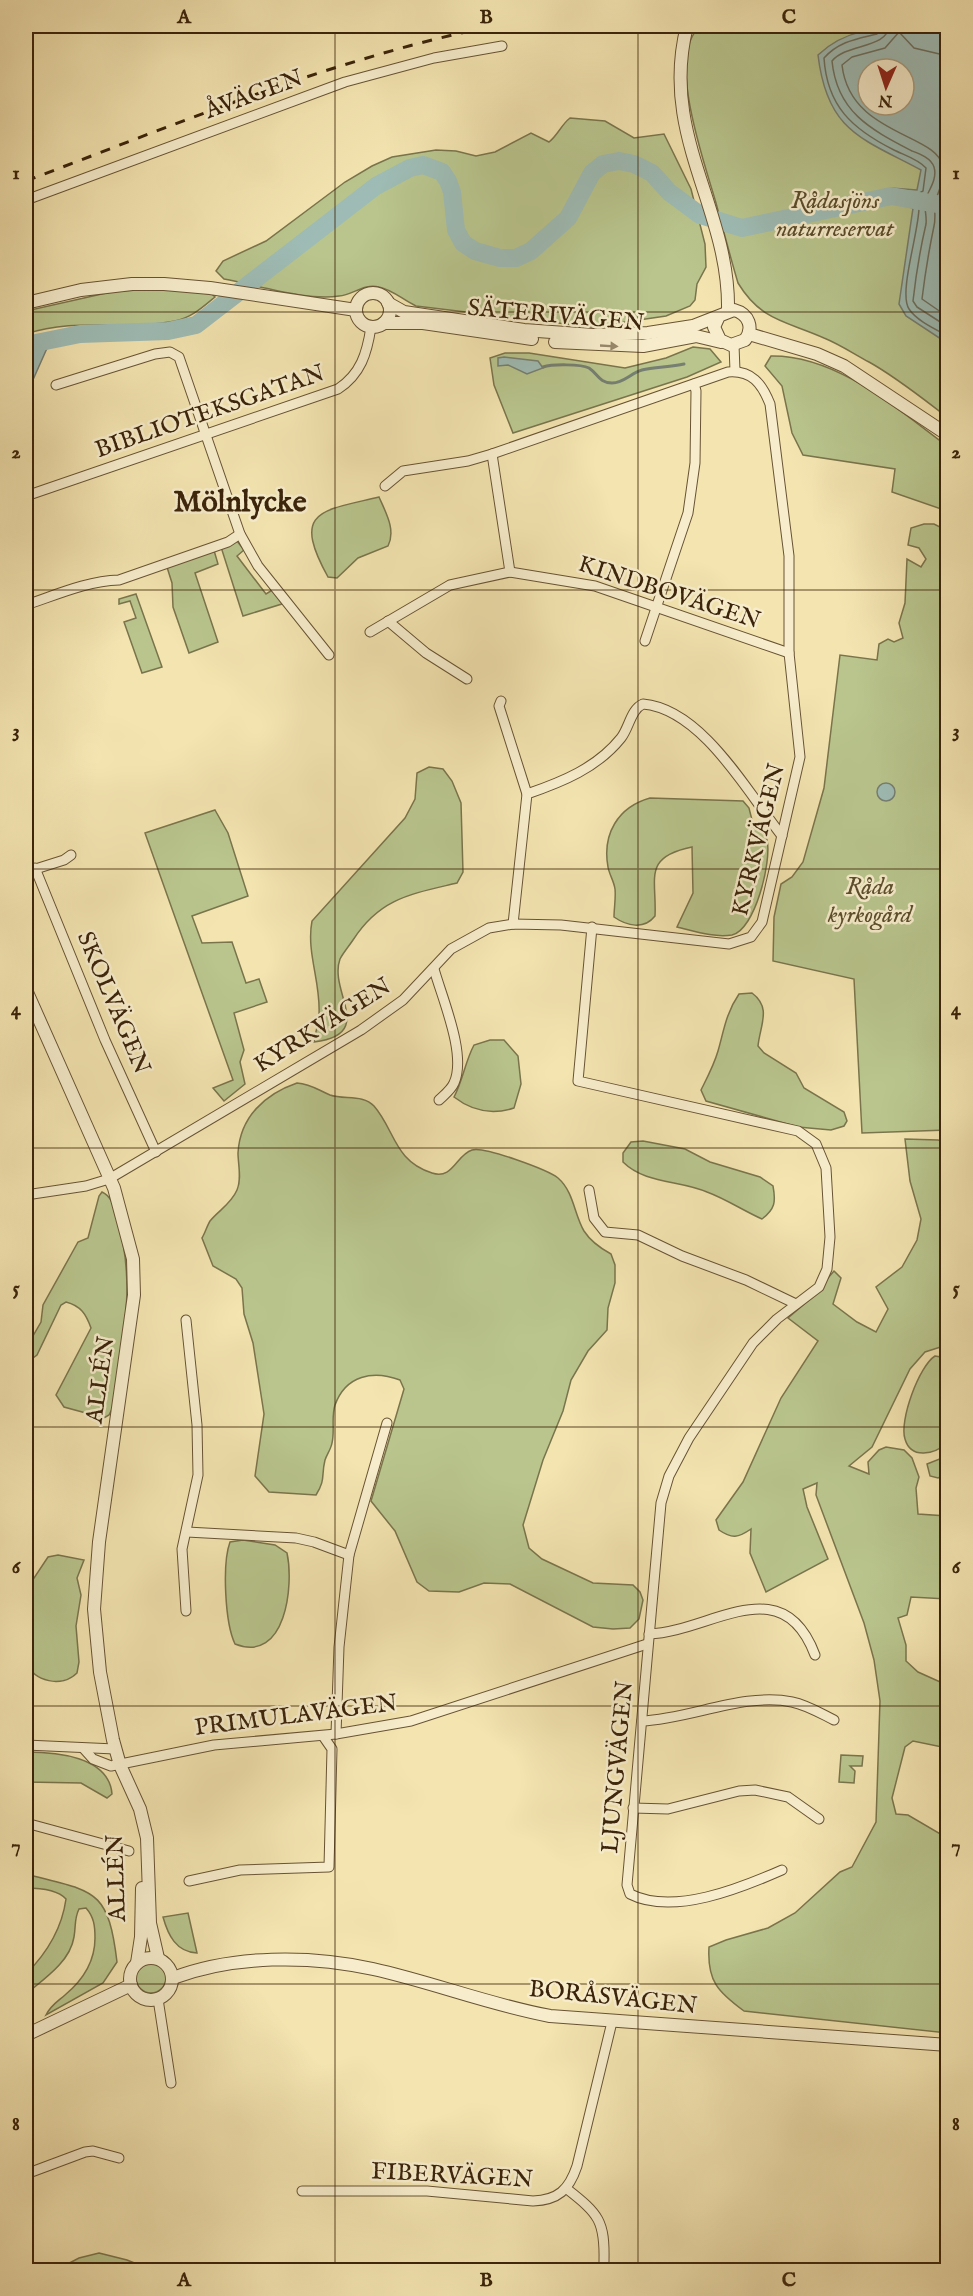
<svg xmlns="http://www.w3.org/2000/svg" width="973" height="2296" font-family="'IM FELL English',serif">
	<rect width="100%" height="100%" fill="#f3e4b0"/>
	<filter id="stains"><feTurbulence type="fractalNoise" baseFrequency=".00333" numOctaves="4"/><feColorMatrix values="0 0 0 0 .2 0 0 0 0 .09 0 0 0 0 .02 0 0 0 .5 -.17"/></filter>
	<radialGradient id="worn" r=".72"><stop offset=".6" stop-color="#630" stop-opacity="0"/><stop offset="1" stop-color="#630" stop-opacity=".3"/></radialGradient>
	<g fill="#b9c58d" stroke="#7a744c" stroke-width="1.5" fill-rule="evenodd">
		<path d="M701,26H947V417C922,398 896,377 869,362C854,354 839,344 824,338C786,321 761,321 738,283C730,256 723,229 716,203C706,167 664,53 701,26ZM868,69H904V105H868Z"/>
		<path d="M570,118L605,121L634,138L664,134L691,189L705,244L706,267L697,284L695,300L690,306L666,316L591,327L416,306C403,300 393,290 379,287C364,283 353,295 339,296C306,301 258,285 224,279L216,271L223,261L266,241L345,182L372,166L392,157L436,150L456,151L476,156L495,152L531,133L549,142C558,135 561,125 570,118Z"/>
		<path d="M165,289L212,294L215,297C203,307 191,318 175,321C125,331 77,317 26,334V311L115,291Z"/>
		<path d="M693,347L710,349L721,362L687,377L513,433L494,385L490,358L505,353H529L625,368L666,358Z"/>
		<path d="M771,356C837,355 897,409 947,446V511L892,492L895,469L803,455L792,433L782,386L765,366Z"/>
		<path d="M379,497C386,513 396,530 388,546L358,558L337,578L328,577C291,510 321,511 379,497Z"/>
		<path d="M924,524H934L948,531L947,1130L862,1133L854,979L773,961L774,917L781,884L792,877L803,862L824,788L840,655L877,660L879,644L888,639L894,642L903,638L899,623L905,603L907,559L921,567L926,559L919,548L908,545L911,528Z"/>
		<path d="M237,541L244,550L237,556L266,594L274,589L285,603L243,616L221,547Z"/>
		<path d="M213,547L218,564L195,573L218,642L189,653L173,607L172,583L166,564Z"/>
		<path d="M136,594L162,667L142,673L124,622L136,618L130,601L119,604V599Z"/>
		<path d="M429,767L443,769L452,781L461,803L463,872L457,883C411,894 380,898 353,940C349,946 343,953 340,959C328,992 377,1034 314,1042C315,1033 319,1023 319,1014C321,983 306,952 312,921L405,818L415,799L417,773Z"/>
		<path d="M650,798L743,801L749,808L754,828C760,830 765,833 767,840C772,861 755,930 732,935C714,938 694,931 677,927L693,893L692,847C642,857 657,879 655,916C644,930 627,926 614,917C614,908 616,898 615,889C614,881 609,874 608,867C602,834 618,807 650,798Z"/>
		<path d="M215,810L228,833L248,896L192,916L202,943L232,942L246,983L259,979L267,1002L234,1013L244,1050L240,1062L245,1084L224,1101L213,1088L233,1080L145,833Z"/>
		<path d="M752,993C772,1008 760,1025 758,1046L764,1053L796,1073L804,1088L844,1112L847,1121L844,1126L831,1130L798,1127L706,1101L701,1090C707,1078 714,1065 718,1051C724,1030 726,1013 739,994Z"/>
		<path d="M490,1040H504L518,1056L521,1084L514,1108C492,1115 472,1111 454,1097C463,1080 465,1062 474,1045Z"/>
		<path d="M297,1083C311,1084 318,1090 330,1095C344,1100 363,1094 374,1106C395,1130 394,1161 432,1173C453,1180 456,1155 472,1150C484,1146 548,1170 558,1178C574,1192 574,1214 584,1231C591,1242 600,1248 611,1254L615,1265V1283L608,1308L607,1330L588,1351L571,1380L563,1411L543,1460L523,1525L529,1548L542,1559L593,1583L633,1585L640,1592L643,1600L639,1619L630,1628L613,1629L593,1627L510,1584L484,1583L459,1592L429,1591L417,1582L395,1531L371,1501L404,1389L400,1380C373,1370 346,1375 335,1405C331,1417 335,1431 332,1443C331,1449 327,1454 325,1460C321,1476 326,1479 316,1495L269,1492L255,1476L264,1414L253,1343L244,1314L242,1288L236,1279L213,1266L202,1238C205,1233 207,1226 210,1221C219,1210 231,1204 237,1190C242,1179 238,1164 238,1153C240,1117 265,1094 297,1083Z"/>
		<path d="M905,1139L938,1140L948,1143L947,1345L925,1352L910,1369L872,1447L849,1466L869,1474L868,1462L879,1450L886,1447L904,1450L912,1458L919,1477L916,1488L918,1514L947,1516V1599L911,1597L907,1615L898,1618L906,1645V1661L918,1672L947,1685V1745L942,1747L913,1741L905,1747L892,1798L896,1814L908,1815L942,1835H947V2033L744,2011C718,1992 707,1981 709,1947L726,1940L768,1928L795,1913L840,1872L852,1867L876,1822L880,1701L874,1660L864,1623L816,1495L817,1483L803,1489L807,1507L828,1559L766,1592L750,1553L751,1529C738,1538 732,1539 719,1530L716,1520L743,1482L781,1398L818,1341L788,1318L809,1300L834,1271L841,1278L833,1304L857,1322L876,1332L888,1309L876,1287L902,1267L917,1240L921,1219L910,1181Z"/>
		<path d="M643,1141L685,1149L710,1162L760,1177L773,1186C776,1202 775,1209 762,1219C744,1211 726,1199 707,1192C680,1180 645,1184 623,1162V1153L631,1142Z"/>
		<path d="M102,1192C113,1197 114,1209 117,1219C137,1283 122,1343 113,1407L109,1415L104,1418L64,1407L56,1395L91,1328C86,1314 81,1306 66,1302L61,1305L37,1355L26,1363V1348L41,1322L43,1305L78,1242L88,1238L99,1196Z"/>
		<path d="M935,1356L947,1358V1443C935,1454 911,1460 905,1439C899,1421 919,1366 935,1356Z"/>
		<path d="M947,1456V1474L938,1478L930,1476L927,1464Z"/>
		<path d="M243,1540L275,1545L287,1553C294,1585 286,1664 235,1644C225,1623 222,1564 230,1542Z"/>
		<path d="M58,1555L84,1560L77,1578L81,1595L76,1626L79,1662L77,1673C62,1688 34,1682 26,1662L27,1610L32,1581L48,1557Z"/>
		<path d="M26,1752C55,1752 109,1756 112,1794L107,1798L81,1783L26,1782Z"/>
		<path d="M841,1755L863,1756L862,1766H850L855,1771L854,1783L839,1782Z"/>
		<path d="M26,1874C94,1892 108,1887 117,1962L103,1983L46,2015C51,2005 57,2002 65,1995C83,1980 95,1962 95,1938C95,1926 94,1917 86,1908L79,1909C74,1919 76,1926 74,1937C70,1962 44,1979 26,1994V1974C46,1954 62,1928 66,1899C57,1889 38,1888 26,1888Z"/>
		<path d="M188,1913L197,1953C176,1952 168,1935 163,1917Z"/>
		<circle cx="151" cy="1978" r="15"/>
		<path d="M99,2253L127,2260L152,2270H56L79,2258Z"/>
	</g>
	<g fill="#9ebcb5" stroke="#767f71" stroke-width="1.5" fill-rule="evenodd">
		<path d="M916,26L947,34V343L906,316L899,304L913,208L890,202L891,188L917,190L921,170C861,138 827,131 818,55C845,29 879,27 916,26ZM868,69H904V105H868Z"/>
		<path d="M52,337L28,391L26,389V345Z"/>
		<path d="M504,357L538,361L543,368L527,374L508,365L498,366V358Z"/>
		<circle cx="886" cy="792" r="9"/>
	</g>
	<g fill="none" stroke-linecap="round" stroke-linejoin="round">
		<g stroke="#6c7060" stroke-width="1.5">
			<path d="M881,26L877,34C857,39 839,41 824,58C827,106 852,129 894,150C904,155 918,159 926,168L923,191L911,198L919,206C920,229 898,292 909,309C917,321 935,329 948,336"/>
			<path d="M889,26C887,49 847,43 832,61C837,112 870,129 912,151C920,154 931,158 934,167C938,180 927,192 925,201C924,208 927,216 926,224C920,250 916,274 913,301L917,307L948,327"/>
			<path d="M948,56L914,48L899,32L885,48L852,57L842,65C850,136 938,133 943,167C945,180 938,191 935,203C934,210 936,218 934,226C929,250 925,274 922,299L948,317"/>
		</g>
		<path stroke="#767f71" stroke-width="3" d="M543,367C552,364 581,364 589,368C598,374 599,383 612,383C624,383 631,373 642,370C653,367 670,367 684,364"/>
		<path stroke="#9ebcb5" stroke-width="18" d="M26,345L80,334L168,331L196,325L376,186L410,168L423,165L442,172L448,181L452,192L456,230L463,243L475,251L500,258H516L531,251L568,218L592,173L603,164L619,161L634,164L652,173L669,192L700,215L742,228L891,196L948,206"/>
		<defs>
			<g id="minor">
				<path d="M26,200L345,82L434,58L502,46"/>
				<path d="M734,345L735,371"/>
				<path d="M56,385L155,354L170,352L179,357L240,534L258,566L329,655"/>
				<path d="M492,454L510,572"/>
				<path d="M26,496L338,389C361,374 367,353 371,327"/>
				<path d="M26,605C56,595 87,581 119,580L228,542L240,534"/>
				<path d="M388,621L426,653L467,679"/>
				<path d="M370,632L450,585L510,572L595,586L789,653"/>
				<path d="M645,641L688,513L695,463L696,391L694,384"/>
				<path d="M501,701L499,706L527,794"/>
				<path d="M35,868L105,1040L156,1152"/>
				<path d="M26,872L64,860L71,855"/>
				<path d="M513,924L527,794C562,782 597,768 621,738C629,728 631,709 643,704C702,709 748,793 782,836"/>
				<path d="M592,927L578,1081L798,1131L816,1144L826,1168L830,1237L827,1269L819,1287L777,1319L753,1343L689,1438L669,1476L661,1503L627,1885L630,1894C673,1916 741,1888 782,1870"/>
				<path d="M434,969C442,998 467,1055 454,1083C451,1090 444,1095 439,1100"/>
				<path d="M589,1190L594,1218L605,1232L638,1235L682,1256L746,1280L796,1304"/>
				<path d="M26,1195L86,1186L109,1179L361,1030L403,1000L451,949L489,928L513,924L561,925L729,944L751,937L762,922L800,757L789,653V556L770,404C762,384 752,370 728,372L492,454L468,461L403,471L385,486"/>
				<path d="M187,1532L296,1538L314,1542L349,1555"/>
				<path d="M186,1611L182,1549L198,1475L197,1425L186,1320"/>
				<path d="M649,1634C710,1632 782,1567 815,1655"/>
				<path d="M642,1721C690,1719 745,1692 792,1702C807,1705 820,1713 834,1720"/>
				<path d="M336,1734L339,1647L349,1555L387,1423"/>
				<path d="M26,1745L115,1749"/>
				<path d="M84,1749L93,1759L111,1766L214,1745L336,1734L411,1721L647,1644"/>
				<path d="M633,1808L668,1809L739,1791L755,1790L788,1797L819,1819"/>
				<path d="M26,1823L129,1851"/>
				<path d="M189,1881L240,1870L329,1867L332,1749L323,1736"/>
				<path d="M158,1999L171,2083"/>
				<path d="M26,2174L85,2152L93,2151L119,2158"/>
				<path d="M567,2189C599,2214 605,2221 604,2262"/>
				<path d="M302,2191H427L533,2201C558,2200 569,2190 577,2166L612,2022"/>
			</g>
			<g id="tertiary">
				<path d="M687,26C659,135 730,209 728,310"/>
				<path d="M26,29L35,26"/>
				<circle cx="373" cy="310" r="17"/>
				<path d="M26,303L81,290L132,284H164L210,288L356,310"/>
				<path d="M388,303L404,312L524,330L593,335L648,333L693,326L734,310C749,314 754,328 745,340L731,345L720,340L714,327L719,316"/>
				<path d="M384,323H423L532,339"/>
				<path d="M749,334L817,354L844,366L948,435"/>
				<path d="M555,342L643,346L696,336L721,342"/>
				<path d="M26,990L114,1188L133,1259L134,1295L99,1542L94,1609L100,1672L113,1740L120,1765L140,1809L147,1838L150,1923L158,1958"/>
				<circle cx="151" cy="1979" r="21"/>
				<path d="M137,1963L141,1937L142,1888"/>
				<path d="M173,1978C233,1955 310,1955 373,1969C432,1982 490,2005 550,2016L948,2045"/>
				<path d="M26,2035L131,1985"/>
			</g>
		</defs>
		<use href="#minor" stroke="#685334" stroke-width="11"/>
		<use href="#tertiary" stroke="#685334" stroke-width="14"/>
		<use href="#minor" stroke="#f7edcc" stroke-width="9"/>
		<use href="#tertiary" stroke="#f7edcc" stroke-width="12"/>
		<path stroke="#3a230a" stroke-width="3" stroke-dasharray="10 10" stroke-linecap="butt" d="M26,181C179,123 332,59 493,26"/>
	</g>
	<defs><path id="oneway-solid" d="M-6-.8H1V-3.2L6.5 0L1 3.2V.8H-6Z" transform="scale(1.5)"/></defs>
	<use fill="#98886b" href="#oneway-solid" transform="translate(609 346) rotate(3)"/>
	<path fill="none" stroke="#3a230a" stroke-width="1.5" stroke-opacity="0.55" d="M335,26V2270M638,26V2270M26,312H948M26,590H948M26,869H948M26,1148H948M26,1427H948M26,1706H948M26,1984H948"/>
	<g text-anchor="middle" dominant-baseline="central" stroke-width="5" stroke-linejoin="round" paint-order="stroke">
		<g font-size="24" fill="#3a230a" stroke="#f7edcc">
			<text transform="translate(254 95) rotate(-20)">ÅVÄGEN</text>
			<text transform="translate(556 316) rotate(5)">SÄTERIVÄGEN</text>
			<text transform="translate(210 412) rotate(-19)">BIBLIOTEKSGATAN</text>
			<text transform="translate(669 593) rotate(18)">KINDBOVÄGEN</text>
			<text transform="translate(759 840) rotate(-76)">KYRKVÄGEN</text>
			<text transform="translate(113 1003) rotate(67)">SKOLVÄGEN</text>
			<text transform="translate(323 1026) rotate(-32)">KYRKVÄGEN</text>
			<text transform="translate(101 1380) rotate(-82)">ALLÉN</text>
			<text transform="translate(296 1716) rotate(-7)">PRIMULAVÄGEN</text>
			<text transform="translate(618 1767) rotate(-85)">LJUNGVÄGEN</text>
			<text transform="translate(117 1878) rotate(-92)">ALLÉN</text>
			<text transform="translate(613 1998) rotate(6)">BORÅSVÄGEN</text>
			<text transform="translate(452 2176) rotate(3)">FIBERVÄGEN</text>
		</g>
		<g font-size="24" font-style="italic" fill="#5a4c2b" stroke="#f7edcc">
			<text x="835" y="201">Rådasjöns<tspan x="835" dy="28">naturreservat</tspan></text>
			<text x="870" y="887">Råda<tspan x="870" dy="28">kyrkogård</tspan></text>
		</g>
		<g font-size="30" font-weight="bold" fill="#3a230a" stroke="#f7edcc">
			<text x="240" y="503">Mölnlycke</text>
		</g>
	</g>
	<rect width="973" height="2296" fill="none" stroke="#f3e4b0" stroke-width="66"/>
	<g transform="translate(886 87) rotate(183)"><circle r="28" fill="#f7edcc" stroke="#ab9c7e" stroke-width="1.5"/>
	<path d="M0-4.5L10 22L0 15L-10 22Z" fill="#8f2418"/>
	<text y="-9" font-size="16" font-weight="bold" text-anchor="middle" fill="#3a230a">N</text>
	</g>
	<rect x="33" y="33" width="907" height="2230" fill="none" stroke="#3a230a" stroke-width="2"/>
	<g font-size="20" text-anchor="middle" font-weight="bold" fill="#3a230a">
		<text x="184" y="23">A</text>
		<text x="486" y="23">B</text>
		<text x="789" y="23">C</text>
		<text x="16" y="179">1</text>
		<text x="956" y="179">1</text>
		<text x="16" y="458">2</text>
		<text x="956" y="458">2</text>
		<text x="16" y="737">3</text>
		<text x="956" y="737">3</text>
		<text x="16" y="1015">4</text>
		<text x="956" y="1015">4</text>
		<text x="16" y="1294">5</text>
		<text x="956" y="1294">5</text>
		<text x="16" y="1573">6</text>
		<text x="956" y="1573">6</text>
		<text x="16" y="1852">7</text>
		<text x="956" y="1852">7</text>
		<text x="16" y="2130">8</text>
		<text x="956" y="2130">8</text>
		<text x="184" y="2286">A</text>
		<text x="486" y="2286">B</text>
		<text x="789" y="2286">C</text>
	</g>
	<rect width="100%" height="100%" filter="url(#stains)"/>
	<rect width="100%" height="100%" fill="url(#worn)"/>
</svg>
